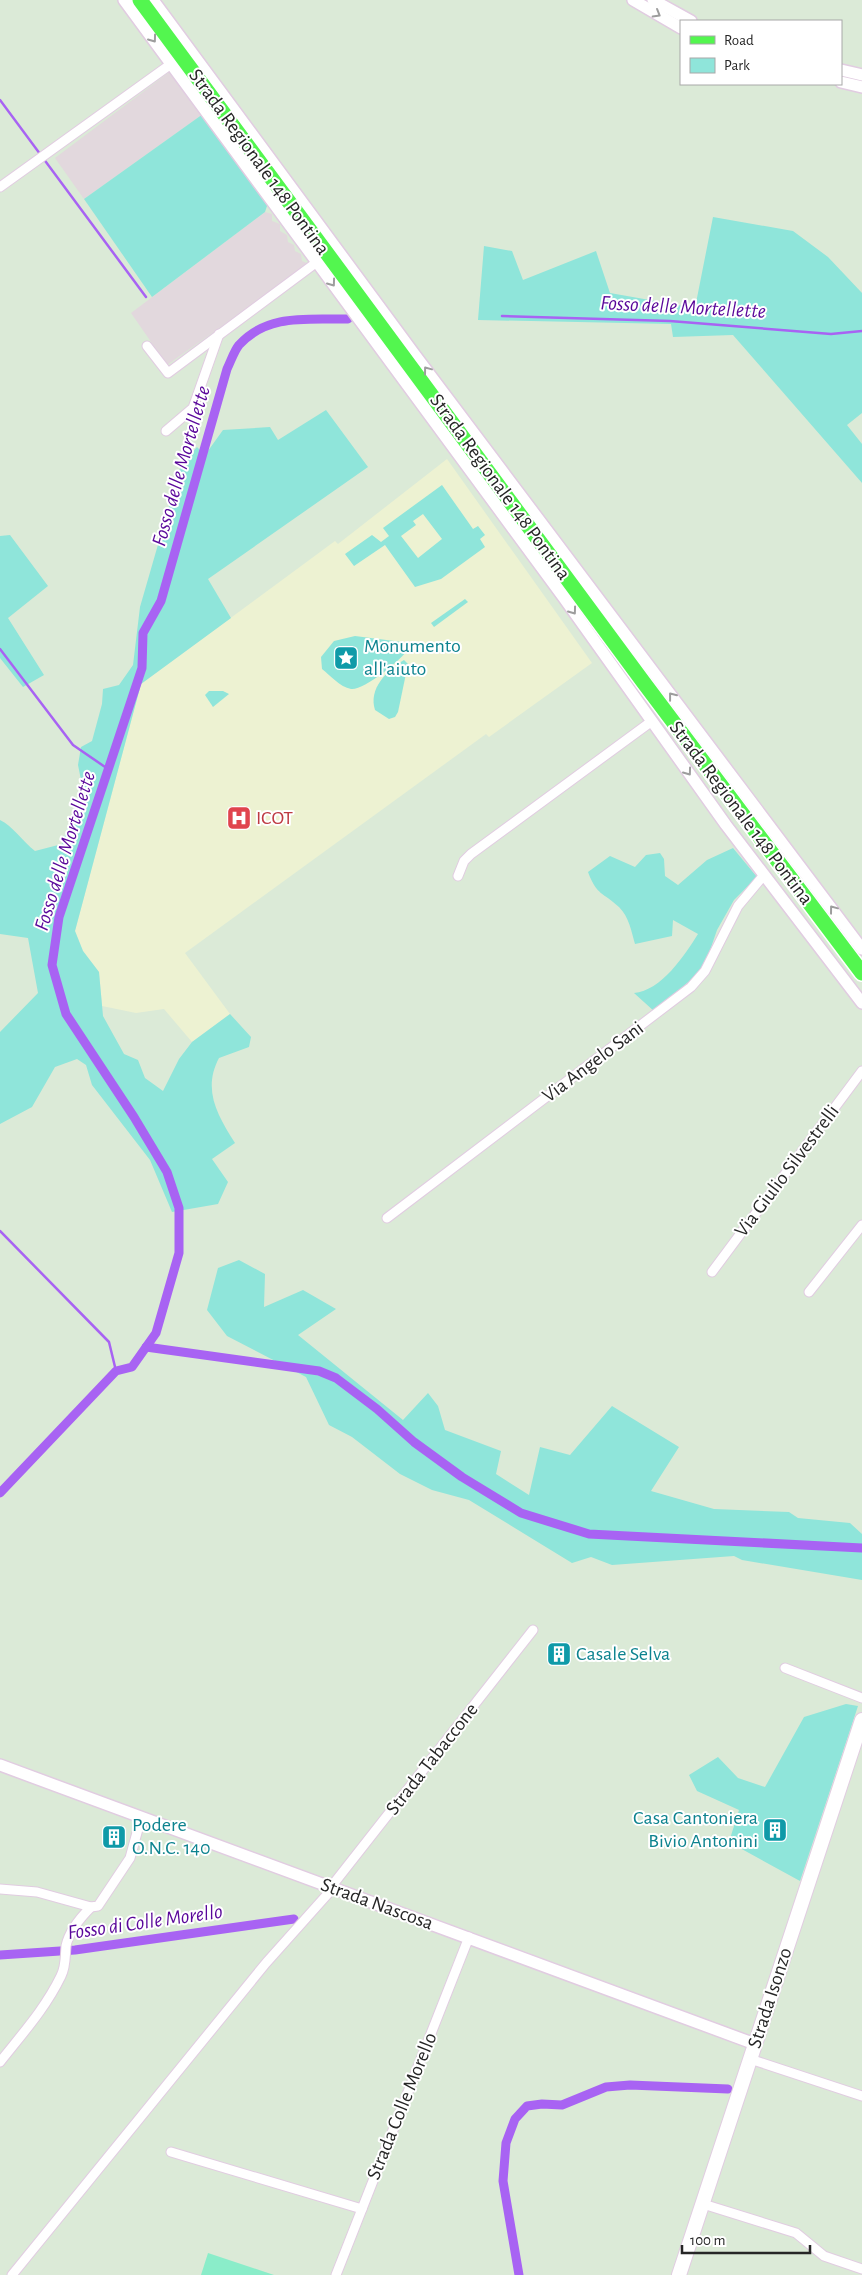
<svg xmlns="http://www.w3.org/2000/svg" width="862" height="2275" font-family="'Alegreya Sans',sans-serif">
	<rect width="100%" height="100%" fill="#dbead7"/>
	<g fill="#e2d8dd">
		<path d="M171,71L203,114L84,199L55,158Z"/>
		<path d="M265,212L272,214V221L280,224V231L287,235L288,242L294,245L295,251L301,254L302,261L309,264L167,365L131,313Z"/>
	</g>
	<path fill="#edf2d2" d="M447,459L592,663L489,737L486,734L185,953L230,1014L192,1042L164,1009L136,1013L102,1006L99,972L83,951L75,931L141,684L335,541L338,544Z"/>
	<g fill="#8fe5da" fill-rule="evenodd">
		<path d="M203,114L268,203L265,212L152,297L84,199Z"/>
		<path d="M713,217L793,231L828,257L862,293V413L847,425L862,444V483L733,335L673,337L671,324L478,320L484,246L512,251L523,280L596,251L610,293L695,308Z"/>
		<path d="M326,410L368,467L208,579L231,618L141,684L75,931L83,951L99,972L103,1016L124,1054L138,1060L145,1078L163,1091L179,1059L192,1042L230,1014L251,1037L249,1047L219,1058C202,1090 218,1116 235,1143L212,1159L228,1182L218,1204L172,1212L150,1160L92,1085L86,1065L77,1059L55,1067L32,1107L0,1124V1032L38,993L28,938L0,934V820C12,825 23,842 35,851L62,844L82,785L78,765L81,747L92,741L102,704L103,689L119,685L133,665L140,607L181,465L197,447L205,455L223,430L270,427L278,440Z"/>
		<path d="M442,485L473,529L478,526L485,535L480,539L485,547L441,579L415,587L385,545L354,566L345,554L372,535L381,542L389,536L383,528ZM423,514L442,539L418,558L401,536L416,525L413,521Z"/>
		<path d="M10,535L48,586L8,618L44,675L23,687L0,658V536Z"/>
		<path d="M465,599L468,602L434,627L431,623Z"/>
		<path d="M355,636L402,642L408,649C403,659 363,691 351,689C340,687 330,675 322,669L321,657L334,641Z"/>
		<path d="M404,660L408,664L398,712L395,717L389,719L375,710C368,689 387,670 404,660Z"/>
		<path d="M209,691H223L229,694L213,707L205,695Z"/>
		<path d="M733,848L757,877L734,900L717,930L706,962L695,976L655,1012L634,993C661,991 685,955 698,934L673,920L672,936L635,944C631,930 629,917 619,907C603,892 597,896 588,872L610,856L635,867L646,855L660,853L664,859L665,876L678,885L707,860Z"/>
		<path d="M239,1260L265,1274L264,1307L303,1290L336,1309L298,1335L403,1420L428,1393L438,1406L445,1430L501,1451L496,1474L529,1495L540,1447L570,1455L612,1406L679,1447L651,1491L714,1509L789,1512L798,1518L850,1523L862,1534V1580L742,1560L734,1556L612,1565L591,1557L572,1563L469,1500L432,1490L400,1474L352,1437L329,1425L306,1377L227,1336L207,1310L218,1268Z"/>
		<path d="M846,1704L858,1706L800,1881L729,1842L739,1810L697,1791L689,1775L718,1757L738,1778L765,1787L804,1717Z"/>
	</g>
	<path fill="#8aedc9" d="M208,2253L274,2275H201Z"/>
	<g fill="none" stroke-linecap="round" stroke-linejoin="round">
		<g stroke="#a863f3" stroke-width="2.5">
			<path d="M0,100L146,297"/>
			<path d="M502,316L670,321L831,334L862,331"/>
			<path d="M0,649L73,745L108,769"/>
			<path d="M0,1231L109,1342L116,1371"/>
		</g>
		<g stroke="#a863f3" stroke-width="9">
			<path d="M146,1347L319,1371L336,1378L377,1409L414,1442L462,1477L521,1513L589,1534L862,1548"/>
			<path d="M0,1493L116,1371L132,1367L156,1333L179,1253V1208L167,1172L134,1117L66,1014L52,965L59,917L142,668L143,633L161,601L227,369C231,361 234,351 239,345C268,313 309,320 348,319"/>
			<path d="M0,1955L75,1950L294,1919"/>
			<path d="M519,2275L503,2181L506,2143L515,2119L527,2106L542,2104L562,2105L606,2087L630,2085L728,2089"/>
		</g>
		<defs>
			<g id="minor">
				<path d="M0,187L171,64"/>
				<path d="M147,346L168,373L317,262"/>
				<path d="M166,431L193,408L219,334"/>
				<path d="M458,876L464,861L471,854L652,721"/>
				<path d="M387,1218L691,987L705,971L738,906L764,875"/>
				<path d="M712,1272L862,1071"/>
				<path d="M809,1292L862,1225"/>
				<path d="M785,1668L862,1698"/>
				<path d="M331,1887L533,1630"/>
				<path d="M0,1889L37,1892L91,1907L98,1906L130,1858L141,1818"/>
				<path d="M750,2059L862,2096"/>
				<path d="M0,2062C22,2034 45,2009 61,1976C66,1966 65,1957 66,1946C69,1931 81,1917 91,1907"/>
				<path d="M171,2152L362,2209"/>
				<path d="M703,2204L796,2233L824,2256L862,2269"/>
				<path d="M12,2275L266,1963L333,1888"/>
				<path d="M336,2275L469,1937"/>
			</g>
			<g id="tertiary">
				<path d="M124,0L564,598L726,825L862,1003"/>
				<path d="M153,0L415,355L862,949"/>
				<path d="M633,0L681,28"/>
				<path d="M653,0L691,21"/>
				<path d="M841,70L862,75"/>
				<path d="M841,82L862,87"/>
				<path d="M0,1765L755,2044"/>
			</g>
			<path id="secondary" d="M679,2275L862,1720"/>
			<path id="primary" d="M140,0L644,683L862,973"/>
		</defs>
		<use href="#minor" stroke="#e1cce1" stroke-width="11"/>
		<use href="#tertiary" stroke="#e1cce1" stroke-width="14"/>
		<use href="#secondary" stroke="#e1cce1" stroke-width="16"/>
		<use href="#primary" stroke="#fff" stroke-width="18"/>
		<use href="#minor" stroke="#fff" stroke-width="9"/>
		<use href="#tertiary" stroke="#fff" stroke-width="11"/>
		<use href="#secondary" stroke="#fff" stroke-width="14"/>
		<use href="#primary" stroke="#53f64f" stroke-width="15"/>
	</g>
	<defs><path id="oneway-chevron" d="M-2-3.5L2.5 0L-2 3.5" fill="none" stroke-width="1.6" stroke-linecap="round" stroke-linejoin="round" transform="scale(1.25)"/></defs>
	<g stroke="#9d9d9d">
		<use href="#oneway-chevron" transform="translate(657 14) rotate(30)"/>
		<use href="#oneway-chevron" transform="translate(153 39) rotate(54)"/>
		<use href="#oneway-chevron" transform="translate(332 283) rotate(54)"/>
		<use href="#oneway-chevron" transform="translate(427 370) rotate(-127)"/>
		<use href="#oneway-chevron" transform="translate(573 611) rotate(54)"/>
		<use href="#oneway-chevron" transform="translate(672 696) rotate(-128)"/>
		<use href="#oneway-chevron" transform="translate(688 772) rotate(54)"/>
		<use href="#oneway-chevron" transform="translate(833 909) rotate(-127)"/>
	</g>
	<defs>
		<symbol id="sight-square" viewBox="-11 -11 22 22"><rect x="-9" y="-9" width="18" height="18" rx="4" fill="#0f9aa8" stroke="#fff"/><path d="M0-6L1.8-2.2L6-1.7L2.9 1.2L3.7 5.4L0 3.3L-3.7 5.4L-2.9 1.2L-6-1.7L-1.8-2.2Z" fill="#fff"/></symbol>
		<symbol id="hospital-square" viewBox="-11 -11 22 22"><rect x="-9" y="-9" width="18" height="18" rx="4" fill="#e0444e" stroke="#fff"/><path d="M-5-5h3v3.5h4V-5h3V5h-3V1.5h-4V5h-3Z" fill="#fff"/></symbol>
		<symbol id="building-square" viewBox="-11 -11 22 22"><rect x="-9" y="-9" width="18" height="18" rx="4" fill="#0f9aa8" stroke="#fff"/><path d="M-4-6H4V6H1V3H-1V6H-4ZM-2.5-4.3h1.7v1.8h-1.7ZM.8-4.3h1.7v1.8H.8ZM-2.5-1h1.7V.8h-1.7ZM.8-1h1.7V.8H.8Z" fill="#fff"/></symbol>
	</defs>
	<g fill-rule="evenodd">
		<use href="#sight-square" x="332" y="644" width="28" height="28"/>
		<use href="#hospital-square" x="225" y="804" width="28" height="28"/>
		<use href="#building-square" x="545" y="1640" width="28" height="28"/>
		<use href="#building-square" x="761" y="1816" width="28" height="28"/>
		<use href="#building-square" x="100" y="1823" width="28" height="28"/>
	</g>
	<g text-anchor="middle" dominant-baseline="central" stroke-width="4" stroke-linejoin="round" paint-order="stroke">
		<g font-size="20" fill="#262626" stroke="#fff">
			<text transform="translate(259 162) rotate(54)">Strada Regionale 148 Pontina</text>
			<text transform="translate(500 487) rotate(54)">Strada Regionale 148 Pontina</text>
			<text transform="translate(741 813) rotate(53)">Strada Regionale 148 Pontina</text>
			<text transform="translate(593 1062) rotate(-37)">Via Angelo Sani</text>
			<text transform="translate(787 1171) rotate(-53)">Via Giulio Silvestrelli</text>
			<text transform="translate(432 1759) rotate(-52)">Strada Tabaccone</text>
			<text transform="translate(377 1904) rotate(20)">Strada Nascosa</text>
			<text transform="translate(770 1998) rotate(-72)">Strada Isonzo</text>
			<text transform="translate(402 2106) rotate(-68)">Strada Colle Morello</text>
		</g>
		<g font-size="20" fill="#0d838f" stroke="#fff" text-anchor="start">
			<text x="364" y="646">Monumento<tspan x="364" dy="23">all'aiuto</tspan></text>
			<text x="576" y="1654">Casale Selva</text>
			<text x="758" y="1818" text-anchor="end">Casa Cantoniera<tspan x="758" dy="23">Bivio Antonini</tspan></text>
			<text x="132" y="1825">Podere<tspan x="132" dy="23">O.N.C. 140</tspan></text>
		</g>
		<g font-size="20" fill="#be3a42" stroke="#fff" text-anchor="start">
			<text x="256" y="818">ICOT</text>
		</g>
		<g font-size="21" font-style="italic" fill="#59079a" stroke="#fff">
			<text transform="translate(683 307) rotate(3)">Fosso delle Mortellette</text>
			<text transform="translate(181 466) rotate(-74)">Fosso delle Mortellette</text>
			<text transform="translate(65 851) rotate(-73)">Fosso delle Mortellette</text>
			<text transform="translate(145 1922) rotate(-8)">Fosso di Colle Morello</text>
		</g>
	</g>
	<rect x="680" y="20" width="162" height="65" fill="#ffffff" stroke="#a8a8a8"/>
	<rect x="690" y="36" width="25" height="8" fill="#53f64f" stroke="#a8a8a8"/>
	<text x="724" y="45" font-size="15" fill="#262626">Road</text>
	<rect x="690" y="58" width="25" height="15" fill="#8fe5da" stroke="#a8a8a8"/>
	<text x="724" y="70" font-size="15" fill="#262626">Park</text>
	<path d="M682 2245v8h128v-8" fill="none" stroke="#262626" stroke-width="2.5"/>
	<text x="690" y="2245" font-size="15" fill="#262626" stroke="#ffffff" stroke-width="4" paint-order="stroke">100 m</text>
</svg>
